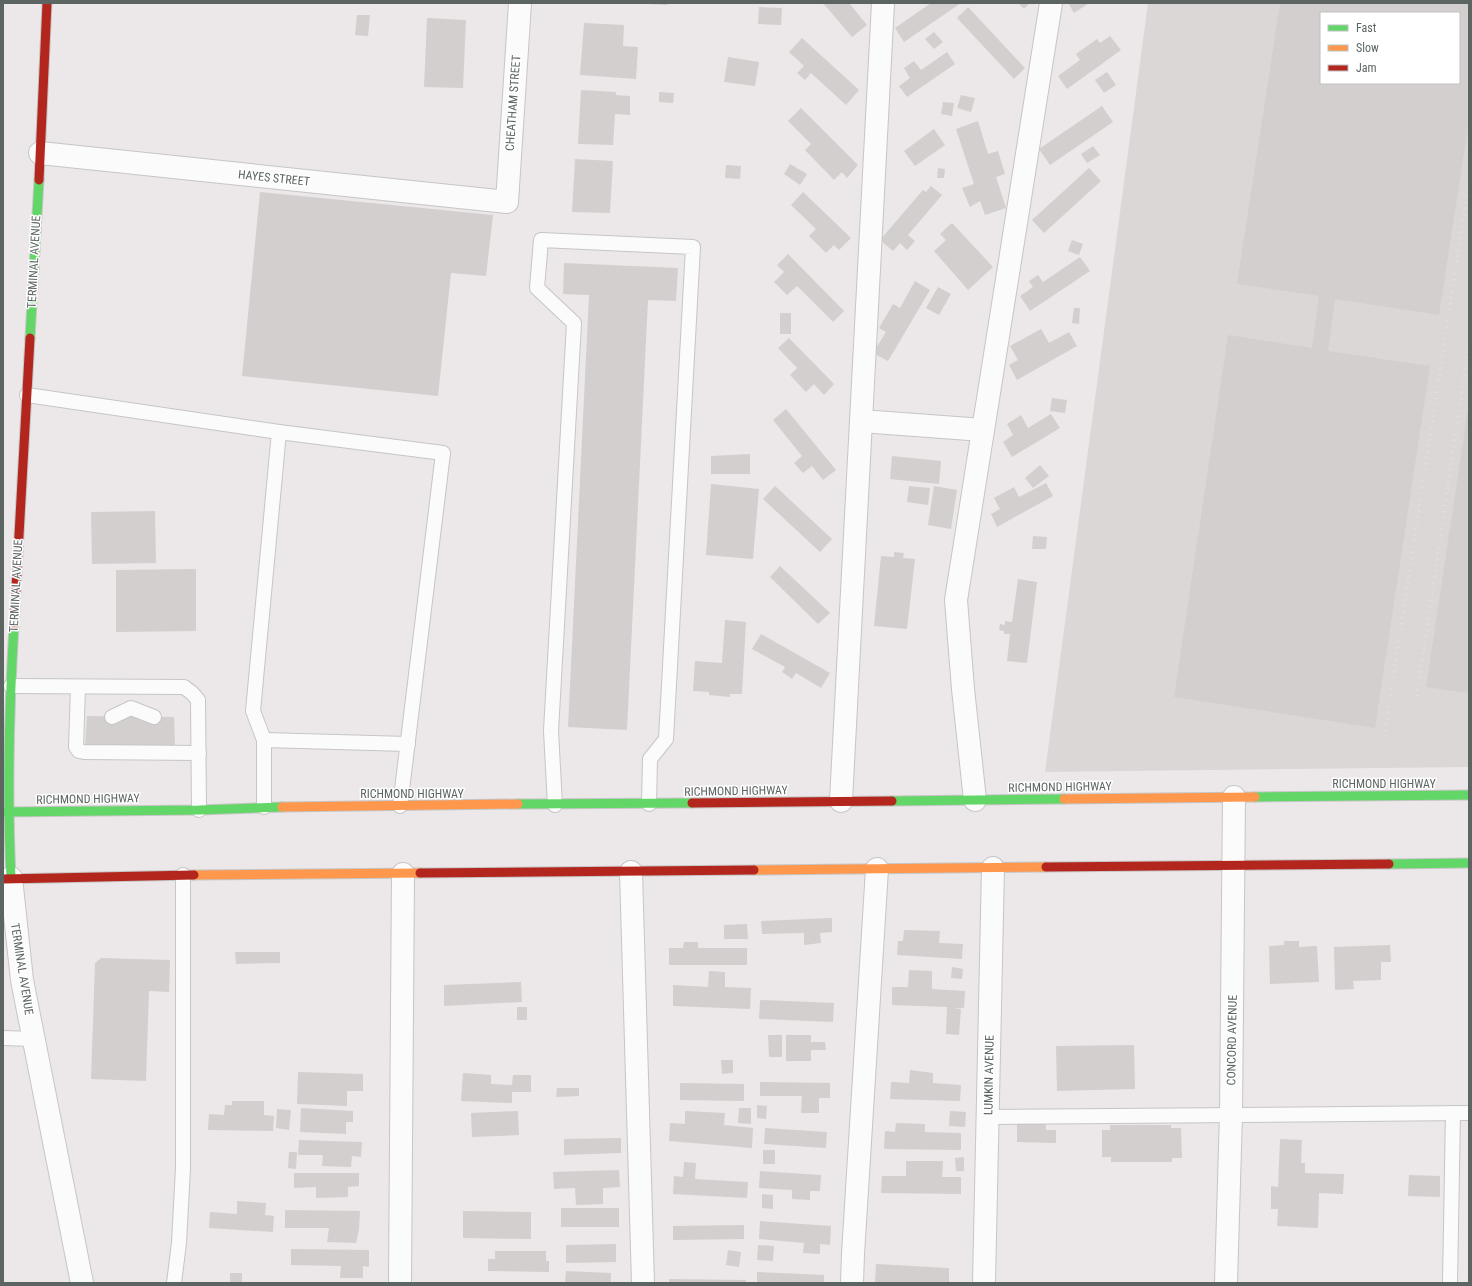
<svg xmlns="http://www.w3.org/2000/svg" width="1472" height="1286" font-family="'Roboto Condensed',sans-serif">
	<rect width="100%" height="100%" fill="#ece7e8"/>
	<path fill="#dcd7d7" fill-rule="evenodd" d="M1148,3H1469V767L1045,772ZM1321,13H1459V83H1321Z"/>
	<g fill="#d3cfcf" fill-rule="evenodd">
		<path d="M648,3H668L667,5L648,4Z"/>
		<path d="M823,3H849L867,25L852,37Z"/>
		<path d="M931,3H961L904,42L895,28Z"/>
		<path d="M1018,3H1030L1024,9Z"/>
		<path d="M1068,3H1089L1074,13Z"/>
		<path d="M1280,3H1469V121L1439,315L1335,299L1328,351L1430,366L1375,728L1174,697L1228,335L1312,348L1319,296L1237,284ZM1321,13H1459V83H1321Z"/>
		<path d="M759,7L782,8L781,25L758,24Z"/>
		<path d="M968,7L1025,68L1014,79L957,18Z"/>
		<path d="M357,15H370L368,36L355,35Z"/>
		<path d="M427,18L466,20L463,88L424,87Z"/>
		<path d="M584,23L624,25L623,46L638,47L636,79L580,75Z"/>
		<path d="M934,32L943,42L934,49L925,39Z"/>
		<path d="M1110,36L1121,50L1067,89L1058,76L1080,60L1076,54L1097,39L1100,43Z"/>
		<path d="M802,38L859,90L846,105L811,73L805,80L797,73L804,66L789,52Z"/>
		<path d="M947,52L955,64L907,97L899,86L910,78L904,68L914,61L921,70Z"/>
		<path d="M728,57L759,62L755,86L724,82Z"/>
		<path d="M1107,72L1116,85L1104,93L1095,80Z"/>
		<path d="M581,90L616,92V95L630,96V115L615,114L613,145L578,144Z"/>
		<path d="M659,92L674,93L673,103L659,102Z"/>
		<path d="M961,95L975,98L971,112L957,108Z"/>
		<path d="M943,102L954,103L952,116L941,114Z"/>
		<path d="M1102,106L1113,122L1050,165L1039,149Z"/>
		<path d="M801,108L858,165L847,178L842,172L834,180L805,150L811,144L788,121Z"/>
		<path d="M978,121L988,154L998,151L1005,174L996,177L1006,208L985,215L980,201L970,207L962,188L974,184L956,129Z"/>
		<path d="M934,129L945,145L915,166L904,151Z"/>
		<path d="M1093,146L1100,155L1087,163L1081,154Z"/>
		<path d="M575,159L613,161L610,213L572,212Z"/>
		<path d="M790,164L807,174L800,185L784,174Z"/>
		<path d="M726,165L741,166L740,179L725,178Z"/>
		<path d="M938,168L945,169L944,178H937Z"/>
		<path d="M1089,168L1101,181L1044,233L1032,220Z"/>
		<path d="M931,186L942,195L908,235L915,241L907,250L900,243L893,251L880,240L923,190L926,192Z"/>
		<path d="M260,192L493,215L486,276L451,273L438,396L242,376Z"/>
		<path d="M803,192L851,238L839,250L834,245L826,253L809,236L816,229L791,205Z"/>
		<path d="M952,223L993,267L968,290L934,251L946,240L940,234Z"/>
		<path d="M1072,240L1083,244L1079,255L1068,251Z"/>
		<path d="M788,254L844,311L833,322L797,286L787,295L774,282L784,272L777,265Z"/>
		<path d="M1080,257L1090,271L1030,311L1020,296L1033,287L1029,281L1038,275L1043,282Z"/>
		<path d="M564,263L678,268L676,301L648,300L627,730L568,727L589,295L563,294Z"/>
		<path d="M915,281L930,290L888,361L873,353L886,332L879,328L893,304L900,308Z"/>
		<path d="M938,287L951,294L939,315L926,308Z"/>
		<path d="M1074,308H1080L1079,324L1072,323Z"/>
		<rect x="780" y="313" width="11" height="21"/>
		<path d="M1041,329L1049,343L1069,332L1077,346L1017,380L1009,365L1018,360L1010,346Z"/>
		<path d="M789,338L834,384L824,395L814,384L806,392L790,375L797,368L778,348Z"/>
		<path d="M1052,398L1067,400L1065,413L1050,411Z"/>
		<path d="M786,409L836,470L823,480L812,466L803,473L794,463L802,456L773,420Z"/>
		<path d="M1468,409H1469V693L1426,687Z"/>
		<path d="M1051,414L1060,428L1012,457L1003,442L1013,435L1007,424L1021,415L1028,428Z"/>
		<path d="M750,454V474H711V456Z"/>
		<path d="M892,456L941,461L939,484L890,479Z"/>
		<path d="M1040,465L1049,476L1033,488L1025,478Z"/>
		<path d="M1046,483L1053,496L997,527L991,514L1000,509L994,498L1014,487L1019,497Z"/>
		<path d="M711,484L759,489L753,559L706,555Z"/>
		<path d="M775,486L832,539L820,552L763,499Z"/>
		<path d="M909,486L930,488L928,505L907,502Z"/>
		<path d="M934,486L957,490L951,529L928,525Z"/>
		<path d="M155,511L156,563L92,564L91,512Z"/>
		<path d="M1033,536L1047,537L1046,549H1032Z"/>
		<path d="M894,552L904,553L903,558L915,559L907,629L874,626L881,556L894,557Z"/>
		<path d="M780,566L830,613L818,624L770,577Z"/>
		<path d="M196,569V631L116,632V570Z"/>
		<path d="M1018,579L1037,582L1027,663L1007,661L1010,634H1004V631L999,630L1000,624L1005,625V621L1012,622Z"/>
		<path d="M725,620L746,622L742,694H730V697L709,695V692L693,691L695,661L722,663Z"/>
		<path d="M761,634L830,673L821,688L796,673L792,679L782,672L785,667L752,649Z"/>
		<path d="M87,716L174,717L175,745H85Z"/>
		<path d="M832,918V932L820,933L821,943L804,945V933L762,934L761,921Z"/>
		<path d="M747,924L748,939H724V925Z"/>
		<path d="M904,930L940,931L939,943L963,944L962,959L897,955L898,941H903Z"/>
		<path d="M1284,941H1299V947L1317,946L1319,982L1270,984L1269,946L1284,945Z"/>
		<path d="M684,942H698V948H747V965H669V948H683Z"/>
		<path d="M1390,945L1391,962H1381V980L1353,981L1354,989L1335,990L1334,947Z"/>
		<path d="M235,952H280V963L236,964Z"/>
		<path d="M101,958L170,960L169,992L149,991L146,1081L91,1079L95,963Z"/>
		<path d="M952,967L963,969L962,979L951,978Z"/>
		<path d="M909,970L932,971V989L965,991L964,1008H954L961,1009L959,1035L946,1034L947,1007L892,1005V987H908Z"/>
		<path d="M709,971L725,972V987L751,988L750,1009L673,1006V985L708,987Z"/>
		<path d="M521,982L522,1002L444,1006V985Z"/>
		<path d="M760,1000L834,1003L833,1022L759,1019Z"/>
		<rect x="517" y="1007" width="10" height="13"/>
		<path d="M768,1035H782V1057H769Z"/>
		<path d="M786,1035H811V1042H825L826,1050H811V1061H786Z"/>
		<path d="M1134,1045L1135,1089L1057,1091L1056,1046Z"/>
		<path d="M721,1060H733V1073L722,1074Z"/>
		<path d="M910,1070L933,1073V1083L961,1085L960,1101L890,1099L891,1082L909,1083Z"/>
		<path d="M298,1072L363,1074V1091H347V1106L297,1104Z"/>
		<path d="M463,1073L491,1075V1084L512,1085L513,1075H531V1092H512V1103L461,1101Z"/>
		<path d="M760,1082L830,1083V1098H819V1113H801L802,1096H760Z"/>
		<path d="M680,1083L744,1084V1101L680,1100Z"/>
		<path d="M557,1088H579V1096L556,1097Z"/>
		<path d="M232,1101H264V1115L274,1116L273,1131L208,1130L209,1114L224,1115L225,1105H232Z"/>
		<path d="M757,1105L767,1106L766,1119L757,1118Z"/>
		<path d="M301,1108L353,1111V1122H346V1134L300,1132Z"/>
		<path d="M739,1108H751V1124L738,1123Z"/>
		<path d="M277,1109L291,1110L289,1130L276,1128Z"/>
		<path d="M518,1111L519,1135L472,1137L471,1113Z"/>
		<path d="M685,1111L725,1113L724,1125L753,1128L752,1148L669,1141L670,1123L685,1124Z"/>
		<path d="M950,1111L966,1112L965,1127L949,1126Z"/>
		<path d="M1017,1122L1046,1123V1130H1056V1143L1017,1142Z"/>
		<path d="M896,1123L925,1124V1132L961,1133V1150L884,1149L885,1131L895,1132Z"/>
		<path d="M1110,1125H1171V1128H1181L1182,1158H1172V1162H1111V1157H1102V1130H1110Z"/>
		<path d="M765,1128L827,1132L826,1148L764,1144Z"/>
		<path d="M621,1138V1153L564,1155V1139Z"/>
		<path d="M1280,1139L1302,1140L1301,1163H1305V1173L1344,1174L1343,1194L1319,1193L1318,1228L1277,1226L1278,1209H1271V1186L1278,1187Z"/>
		<path d="M299,1140L362,1142L361,1157L352,1156L351,1167L322,1166L323,1155H298Z"/>
		<rect x="763" y="1150" width="12" height="14"/>
		<path d="M289,1152H297L296,1169L288,1168Z"/>
		<path d="M964,1157V1171H956L955,1158Z"/>
		<path d="M906,1161H943L942,1177H961V1194L881,1193L882,1176H906Z"/>
		<path d="M684,1162L696,1163L695,1179L748,1182L747,1198L673,1194L674,1176L683,1177Z"/>
		<path d="M619,1170L620,1187L603,1188V1204L576,1205L575,1188L554,1189L553,1172Z"/>
		<path d="M760,1171L821,1175L820,1191H810V1200L792,1199V1190L759,1188Z"/>
		<path d="M294,1173H359V1186L348,1187V1197L316,1198V1187L294,1188Z"/>
		<path d="M1409,1175L1440,1176V1197L1408,1196Z"/>
		<path d="M762,1194L773,1195V1209L762,1208Z"/>
		<path d="M237,1201L266,1203L265,1215L274,1216L273,1232L209,1228L210,1212L237,1214Z"/>
		<rect x="561" y="1208" width="58" height="19"/>
		<path d="M285,1210L360,1211L359,1229L356,1243L327,1242L329,1228H285Z"/>
		<path d="M463,1211L531,1212V1239L463,1238Z"/>
		<path d="M760,1221L831,1226L830,1245L820,1244V1254L803,1253L804,1243L759,1239Z"/>
		<path d="M744,1225V1239L673,1240V1226Z"/>
		<path d="M616,1244V1262L566,1263V1245Z"/>
		<path d="M758,1245L774,1246L773,1261L757,1260Z"/>
		<path d="M291,1249L369,1250V1267L363,1266V1278H340L341,1266L291,1265Z"/>
		<path d="M728,1250L741,1252L739,1267L726,1265Z"/>
		<path d="M495,1251H546V1261H549V1272L488,1271V1259H495Z"/>
		<path d="M876,1264L949,1268V1283H875Z"/>
		<path d="M566,1271L611,1273V1283H565Z"/>
		<path d="M757,1272L824,1275V1283H757Z"/>
		<rect x="230" y="1273" width="12" height="10"/>
		<path d="M669,1279L746,1280V1283H669Z"/>
	</g>
	<g fill="none" stroke-linecap="round" stroke-linejoin="round">
		<defs>
			<g id="lane">
				<path d="M27,395L279,432L443,453L400,806"/>
				<path d="M11,686L184,687L192,693L198,700L199,810"/>
				<path d="M78,687L76,747L79,751L84,752L199,753"/>
				<path d="M112,717L131,708L154,717"/>
				<path d="M264,740L253,711L279,432"/>
				<path d="M555,805L551,731L574,323L537,288L541,240L693,247L666,739L650,759L649,804"/>
				<path d="M264,807V740L408,744"/>
				<path d="M3,1038L34,1039"/>
				<path d="M988,1117L1469,1113"/>
				<path d="M174,1283L179,1243L183,1168V875"/>
				<path d="M1450,1283L1453,1113"/>
			</g>
			<g id="street">
				<path d="M40,153L507,202L520,3"/>
				<path d="M861,421L983,430"/>
				<path d="M975,800L963,689L956,600L1051,3"/>
				<path d="M841,801L883,3"/>
				<path d="M631,872L643,1283"/>
				<path d="M11,878L22,980L82,1283"/>
				<path d="M400,1283L403,874"/>
				<path d="M852,1283L853,1254L877,869"/>
				<path d="M984,1283L993,868"/>
				<path d="M1226,1283L1231,1114L1234,797"/>
			</g>
			<g id="fast">
				<path d="M30,338L39,180"/>
				<path d="M1255,797L1469,795"/>
				<path d="M892,801L1064,799"/>
				<path d="M518,804L692,803"/>
				<path d="M3,812L199,810L282,807"/>
				<path d="M1389,864L1469,863"/>
				<path d="M11,878C7,793 9,709 14,625"/>
			</g>
			<g id="slow">
				<path d="M1064,799L1255,797"/>
				<path d="M282,807L518,804"/>
				<path d="M754,870L1046,867"/>
				<path d="M194,875L420,873"/>
			</g>
			<g id="jam">
				<path d="M39,180L47,3"/>
				<path d="M14,625L30,338"/>
				<path d="M692,803L892,801"/>
				<path d="M1046,867L1389,864"/>
				<path d="M420,873L754,870"/>
				<path d="M3,879L194,875"/>
			</g>
		</defs>
		<use href="#lane" stroke="#c6c6c6" stroke-width="16"/>
		<use href="#street" stroke="#c6c6c6" stroke-width="24"/>
		<use href="#fast" stroke="#c6c6c6" stroke-width="11"/>
		<use href="#slow" stroke="#c6c6c6" stroke-width="11"/>
		<use href="#jam" stroke="#c6c6c6" stroke-width="11"/>
		<use href="#lane" stroke="#fcfbfc" stroke-width="14"/>
		<use href="#street" stroke="#fcfbfc" stroke-width="22"/>
		<use href="#fast" stroke="#63d668" stroke-width="9"/>
		<use href="#slow" stroke="#ff974d" stroke-width="9"/>
		<use href="#jam" stroke="#b3261e" stroke-width="9"/>
		<g stroke="#e1e1e0" stroke-width="3" stroke-dasharray="1 5" stroke-linecap="butt">
			<path d="M1416,702L1469,342"/>
			<path d="M1385,731L1469,181"/>
		</g>
	</g>
	<g text-anchor="middle" dominant-baseline="central" stroke-width="3" stroke-linejoin="round" paint-order="stroke">
		<g font-size="12" fill="#5c6561" stroke="#fff">
			<text transform="translate(513 103) rotate(-86)">CHEATHAM STREET</text>
			<text transform="translate(274 178) rotate(6)">HAYES STREET</text>
			<text transform="translate(34 262) rotate(-87)">TERMINAL AVENUE</text>
			<text transform="translate(16 586) rotate(-87)">TERMINAL AVENUE</text>
			<text x="1384" y="784">RICHMOND HIGHWAY</text>
			<text transform="translate(1060 787) rotate(-1)">RICHMOND HIGHWAY</text>
			<text transform="translate(736 791) rotate(-1)">RICHMOND HIGHWAY</text>
			<text x="412" y="794">RICHMOND HIGHWAY</text>
			<text transform="translate(88 799) rotate(-1)">RICHMOND HIGHWAY</text>
			<text transform="translate(22 969) rotate(81)">TERMINAL AVENUE</text>
			<text transform="translate(1232 1040) rotate(-89)">CONCORD AVENUE</text>
			<text transform="translate(989 1075) rotate(-89)">LUMKIN AVENUE</text>
		</g>
	</g>
	<rect width="1472" height="1286" fill="none" stroke="#5c6561" stroke-width="8"/>
	<rect x="1320" y="12" width="140" height="72" fill="#ffffff" stroke="#bec1c0"/>
	<rect x="1328" y="25" width="20" height="6" fill="#63d668" stroke="#bec1c0"/>
	<text x="1356" y="32" font-size="12" fill="#5c6561">Fast</text>
	<rect x="1328" y="45" width="20" height="6" fill="#ff974d" stroke="#bec1c0"/>
	<text x="1356" y="52" font-size="12" fill="#5c6561">Slow</text>
	<rect x="1328" y="65" width="20" height="6" fill="#b3261e" stroke="#bec1c0"/>
	<text x="1356" y="72" font-size="12" fill="#5c6561">Jam</text>
</svg>
